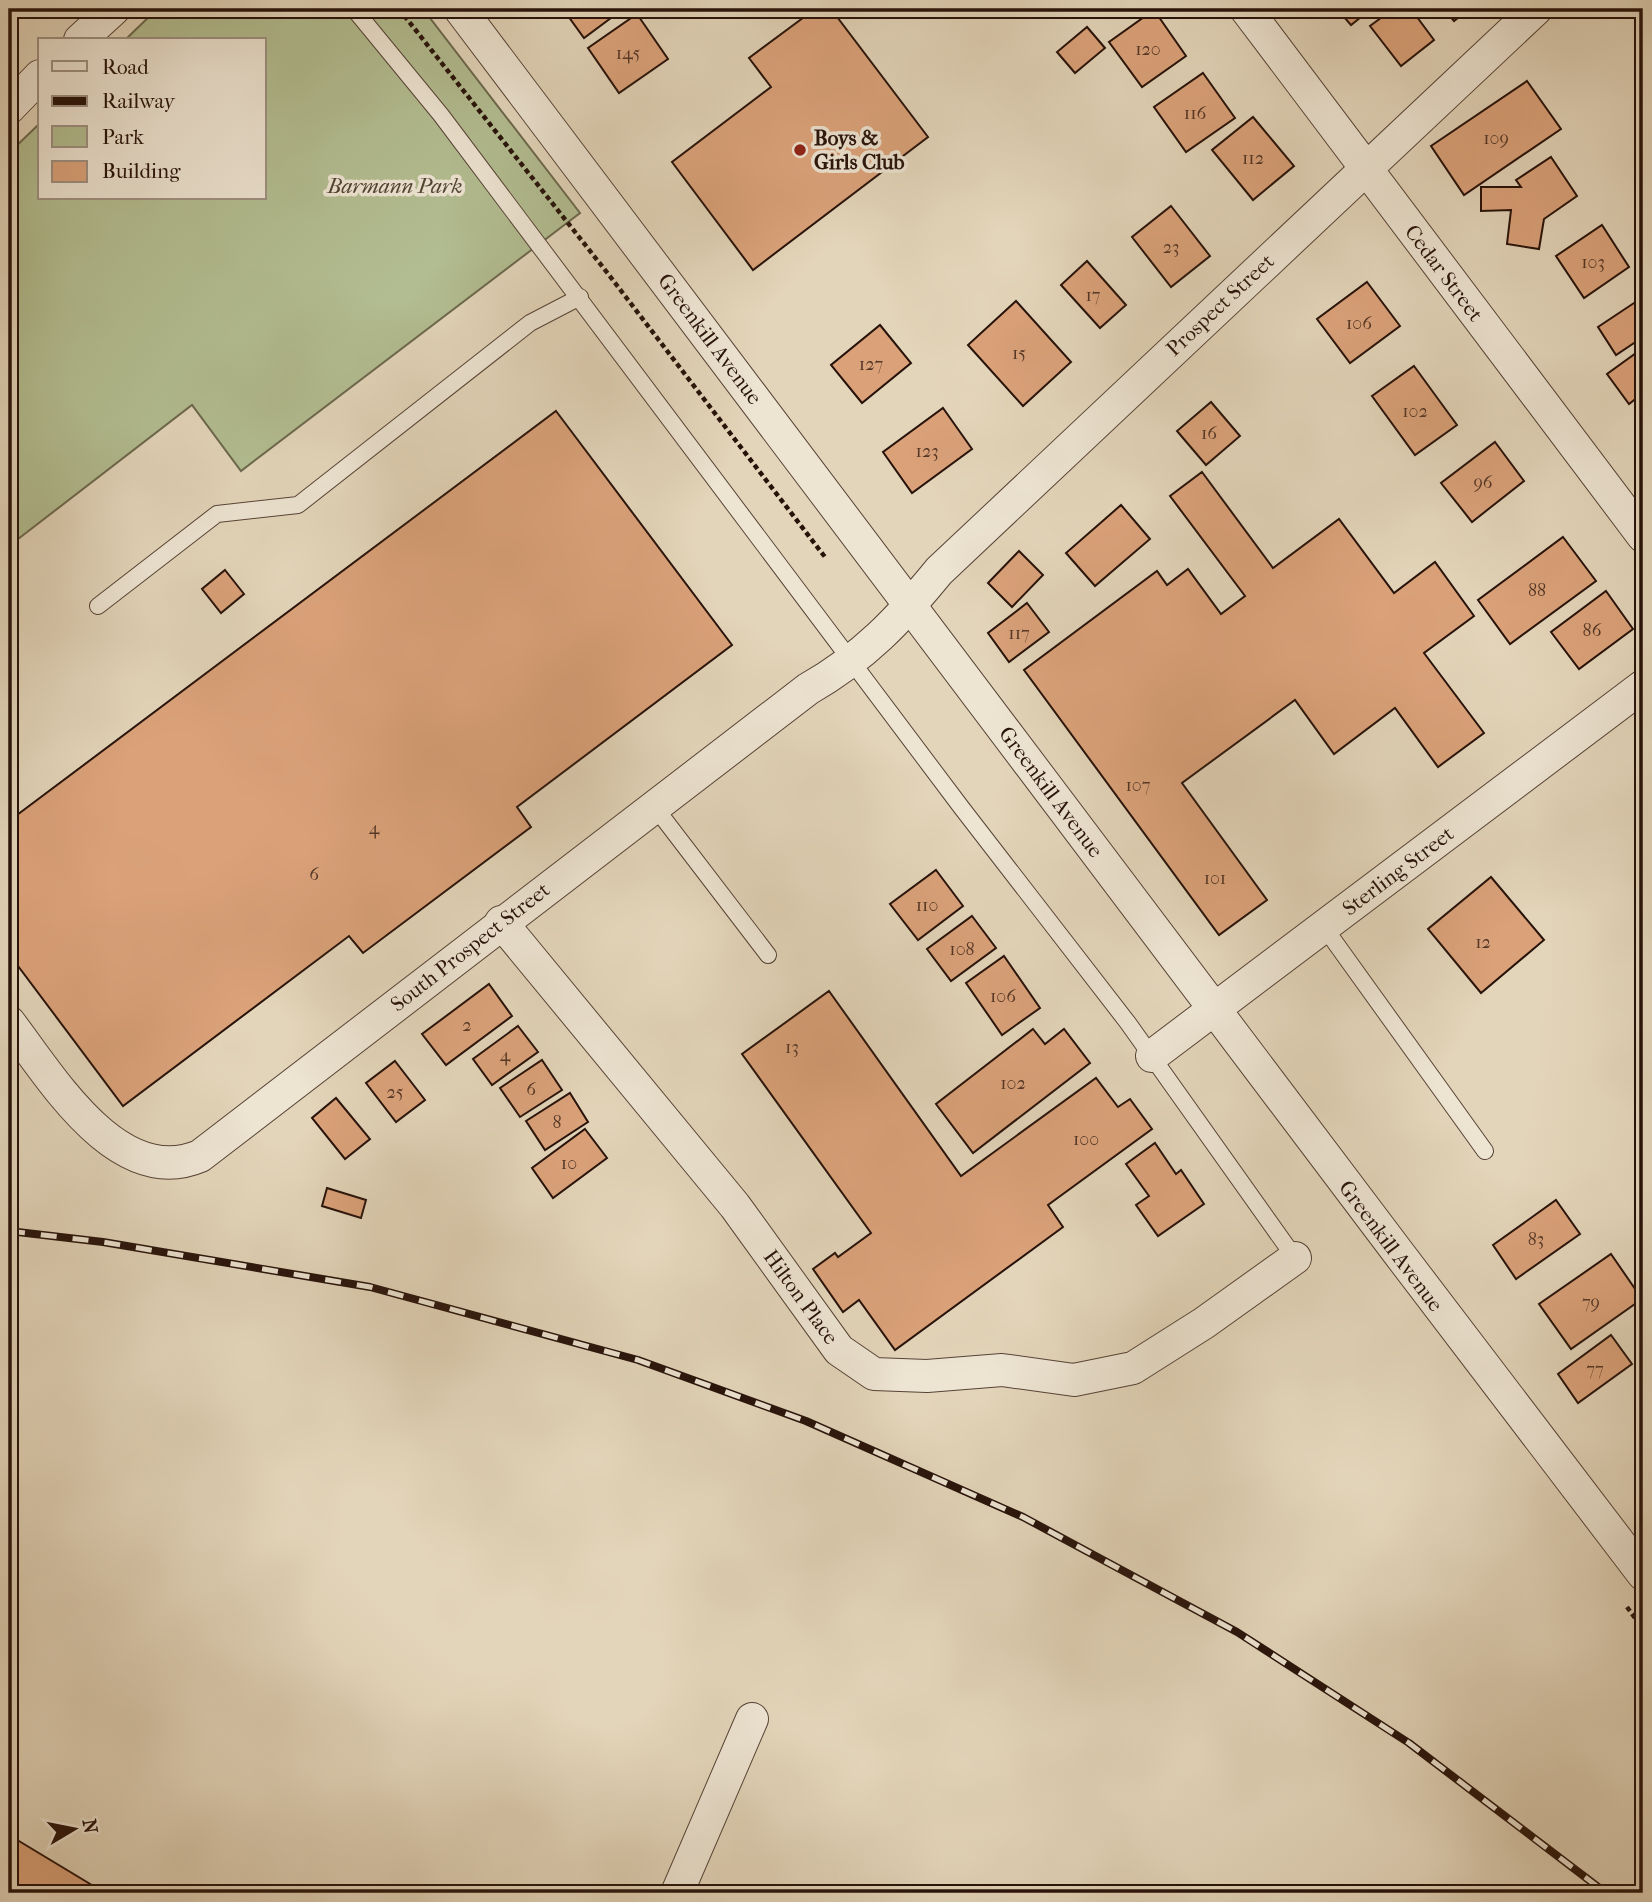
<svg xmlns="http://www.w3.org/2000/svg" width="1652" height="1902" font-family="'IM FELL French Canon',serif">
	<rect width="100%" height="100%" fill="#e3d5ba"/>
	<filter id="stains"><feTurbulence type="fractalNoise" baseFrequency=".00286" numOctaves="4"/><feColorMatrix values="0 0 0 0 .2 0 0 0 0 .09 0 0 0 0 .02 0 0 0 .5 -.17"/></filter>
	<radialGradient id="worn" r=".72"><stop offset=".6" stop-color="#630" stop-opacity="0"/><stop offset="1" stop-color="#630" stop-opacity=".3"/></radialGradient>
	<path fill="#b2bd91" stroke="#6c684e" stroke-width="2" d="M157,9H423L580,213L241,471L192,405L9,546V153L40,123V198H264V40H125Z"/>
	<g fill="#dba27a" stroke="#27120a" stroke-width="2">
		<path d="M563,9H623L584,38Z"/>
		<path d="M815,9H831L928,137L753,270L672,162L771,87L749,58Z"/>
		<path d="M1337,9H1371L1351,25Z"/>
		<path d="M1393,9H1411L1434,40L1401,66L1370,26Z"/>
		<path d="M1444,9H1469L1454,21Z"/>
		<path d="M1154,10L1186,56L1142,87L1109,42Z"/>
		<path d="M637,14L668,59L619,93L588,48Z"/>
		<path d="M1087,27L1105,48L1075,73L1057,52Z"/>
		<path d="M1203,73L1235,118L1186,152L1154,107Z"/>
		<path d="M1527,81L1561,129L1464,195L1431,146Z"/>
		<path d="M1253,117L1294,166L1253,200L1212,150Z"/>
		<path d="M1551,157L1577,196L1544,219L1539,249L1507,244L1511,210L1481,211V187H1521L1516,180Z"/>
		<path d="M1171,206L1210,256L1171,287L1132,237Z"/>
		<path d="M1602,225L1629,267L1584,298L1556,256Z"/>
		<path d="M1087,261L1126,305L1100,328L1061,285Z"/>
		<path d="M1367,282L1400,326L1350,363L1317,319Z"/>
		<path d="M1643,297V337L1616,355L1598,327Z"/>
		<path d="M1016,301L1071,362L1023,406L968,345Z"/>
		<path d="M880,325L911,363L862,403L831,365Z"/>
		<path d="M1643,348V393L1629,404L1607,374Z"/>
		<path d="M1414,366L1457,425L1415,455L1372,396Z"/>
		<path d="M1211,402L1240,436L1206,465L1177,431Z"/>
		<path d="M943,408L972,449L912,493L883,452Z"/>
		<path d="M556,411L732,645L517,807L531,827L363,953L349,936L123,1106L9,954V821Z"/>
		<path d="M1495,442L1524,481L1472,522L1441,483Z"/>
		<path d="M1202,472L1273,568L1339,519L1394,593L1435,562L1474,616L1424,653L1484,733L1438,767L1395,708L1334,754L1295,700L1182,783L1267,900L1219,935L1024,670L1157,571L1167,585L1188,569L1221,614L1245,596L1170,496Z"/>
		<path d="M1121,505L1150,539L1095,586L1066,553Z"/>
		<path d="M1563,537L1596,581L1510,644L1478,600Z"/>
		<path d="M1019,551L1043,575L1012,607L988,583Z"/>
		<path d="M225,570L244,594L221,613L202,589Z"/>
		<path d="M1606,591L1633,629L1579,669L1551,632Z"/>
		<path d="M1027,603L1049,632L1009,662L988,633Z"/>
		<path d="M936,870L963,906L918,940L890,904Z"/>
		<path d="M1491,877L1544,940L1481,993L1428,929Z"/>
		<path d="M972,916L996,948L951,981L927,949Z"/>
		<path d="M1004,956L1040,1008L1002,1035L966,983Z"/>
		<path d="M489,984L512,1016L446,1065L422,1034Z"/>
		<path d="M829,991L961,1176L1096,1078L1118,1107L1130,1099L1152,1129L1048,1205L1063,1227L895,1350L859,1300L843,1312L813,1269L835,1253L838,1257L871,1233L742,1054Z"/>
		<path d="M518,1026L538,1052L492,1085L473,1059Z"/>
		<path d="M1033,1029L1045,1044L1064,1029L1090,1063L973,1153L936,1104Z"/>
		<path d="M542,1060L562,1090L520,1117L500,1088Z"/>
		<path d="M395,1061L425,1100L396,1122L366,1083Z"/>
		<path d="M570,1093L588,1122L545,1150L526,1121Z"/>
		<path d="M336,1098L370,1139L345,1159L312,1118Z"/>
		<path d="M585,1129L607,1158L553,1198L532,1168Z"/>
		<path d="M1155,1143L1176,1174L1181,1170L1204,1204L1158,1236L1136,1205L1149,1196L1126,1164Z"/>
		<path d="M327,1188L366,1200L361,1218L322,1206Z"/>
		<path d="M1556,1200L1580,1234L1516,1279L1493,1245Z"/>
		<path d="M1611,1254L1642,1299L1571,1349L1539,1304Z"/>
		<path d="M1611,1335L1632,1364L1578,1403L1558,1374Z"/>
		<path d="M9,1835L105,1893H9Z"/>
	</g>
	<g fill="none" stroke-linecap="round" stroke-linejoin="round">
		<defs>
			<g id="lane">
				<path d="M354,9L441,115L961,807L1128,1023L1295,1258"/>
				<path d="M98,606L217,514L298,505L530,323L580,297"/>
				<path d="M654,806L768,955"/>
				<path d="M1324,927L1485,1151"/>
			</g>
			<g id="street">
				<path d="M460,9C856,529 1245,1055 1643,1574"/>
				<path d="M1246,9L1643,536"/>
				<path d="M80,40L114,9"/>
				<path d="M9,108L40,76"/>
				<path d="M501,922L735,1206L839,1350L874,1374L927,1376L1002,1370L1074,1380L1133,1368L1204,1323L1295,1258"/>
				<path d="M9,1022C51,1077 118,1191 200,1156L808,689C864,657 899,620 939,571L1536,9"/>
				<path d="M1152,1056L1643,686"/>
				<path d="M677,1893L752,1719"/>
			</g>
		</defs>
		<use href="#lane" stroke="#564336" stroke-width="18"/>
		<use href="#street" stroke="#564336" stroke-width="34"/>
		<g stroke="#27120a" stroke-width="4.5" stroke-dasharray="5 3.5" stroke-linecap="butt">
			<path d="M399,9L609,275L825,557"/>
			<path d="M1627,1607L1643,1629"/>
		</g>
		<use href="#lane" stroke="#ede4d2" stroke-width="16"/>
		<use href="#street" stroke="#ede4d2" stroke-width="32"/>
		<defs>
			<path id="rail" d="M9,1231L103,1242L370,1287L638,1360L806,1421L1023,1517L1237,1632L1409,1743L1606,1893"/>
		</defs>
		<use href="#rail" stroke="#27120a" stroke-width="8"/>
		<use href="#rail" stroke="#ede4d2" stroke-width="5" stroke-dasharray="16" stroke-linecap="butt"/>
	</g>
	<circle fill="#8f2418" stroke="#ede4d2" stroke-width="2.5" cx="800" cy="150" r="7"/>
	<g text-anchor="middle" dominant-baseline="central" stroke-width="7" stroke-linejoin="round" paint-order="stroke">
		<g font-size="18" fill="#543626">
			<text x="1148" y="49">120</text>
			<text x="628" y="53">145</text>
			<text x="1195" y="113">116</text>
			<text x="1496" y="138">109</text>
			<text x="1253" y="158">112</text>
			<text x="1171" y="247">23</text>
			<text x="1593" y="262">103</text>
			<text x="1093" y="295">17</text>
			<text x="1359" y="323">106</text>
			<text x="1019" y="353">15</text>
			<text x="871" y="364">127</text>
			<text x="1415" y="411">102</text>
			<text x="1209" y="433">16</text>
			<text x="927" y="451">123</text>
			<text x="1483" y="482">96</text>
			<text x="1537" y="590">88</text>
			<text x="1592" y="630">86</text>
			<text x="1019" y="633">117</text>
			<text x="1138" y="785">107</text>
			<text x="374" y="828">4</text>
			<text x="314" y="874">6</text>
			<text x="1215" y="878">101</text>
			<text x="927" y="905">110</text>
			<text x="1483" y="942">12</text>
			<text x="962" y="949">108</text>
			<text x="1003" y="996">106</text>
			<text x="467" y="1025">2</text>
			<text x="792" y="1047">13</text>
			<text x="505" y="1055">4</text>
			<text x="1013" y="1083">102</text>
			<text x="531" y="1089">6</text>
			<text x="395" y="1092">25</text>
			<text x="557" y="1122">8</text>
			<text x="1086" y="1139">100</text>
			<text x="569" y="1163">10</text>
			<text x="1536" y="1239">83</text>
			<text x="1591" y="1302">79</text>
			<text x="1595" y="1369">77</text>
		</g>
		<g font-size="21" font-weight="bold" fill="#27120a" stroke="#ede4d2" text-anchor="start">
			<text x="814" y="138">Boys &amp;<tspan x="814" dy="24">Girls Club</tspan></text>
		</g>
		<g font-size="21" font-style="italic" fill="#514532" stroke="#ede4d2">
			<text x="395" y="186">Barmann Park</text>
		</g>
		<g font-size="21" fill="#27120a" stroke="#ede4d2">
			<text transform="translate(1444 273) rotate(53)">Cedar Street</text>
			<text transform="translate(1220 305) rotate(-43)">Prospect Street</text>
			<text transform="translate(710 339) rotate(53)">Greenkill Avenue</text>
			<text transform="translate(1051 792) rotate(53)">Greenkill Avenue</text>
			<text transform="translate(1398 871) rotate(-37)">Sterling Street</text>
			<text transform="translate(470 947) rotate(-38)">South Prospect Street</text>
			<text transform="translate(1391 1246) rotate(53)">Greenkill Avenue</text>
			<text transform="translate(801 1297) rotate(54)">Hilton Place</text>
		</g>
	</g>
	<rect width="1652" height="1902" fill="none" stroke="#e3d5ba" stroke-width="35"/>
	<rect x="10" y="10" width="1631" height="1881" fill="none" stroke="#27120a" stroke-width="3.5"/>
	<rect x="18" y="18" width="1617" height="1867" fill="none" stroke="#27120a" stroke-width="2"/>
	<rect x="38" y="38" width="228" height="161" fill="#ede4d2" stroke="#9e9082" stroke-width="2"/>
	<rect x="52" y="61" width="35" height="10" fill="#ede4d2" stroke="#9e9082" stroke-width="2"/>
	<text x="102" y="74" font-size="21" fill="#27120a">Road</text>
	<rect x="52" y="96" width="35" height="10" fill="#27120a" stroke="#9e9082" stroke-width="2"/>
	<text x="102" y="108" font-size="21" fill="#27120a">Railway</text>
	<rect x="52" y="126" width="35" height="21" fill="#b2bd91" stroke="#9e9082" stroke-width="2"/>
	<text x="102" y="144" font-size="21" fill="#27120a">Park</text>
	<rect x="52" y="161" width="35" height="21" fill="#dba27a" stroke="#9e9082" stroke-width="2"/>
	<text x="102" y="178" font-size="21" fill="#27120a">Building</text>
	<g transform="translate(74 1829) rotate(80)" stroke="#ede4d2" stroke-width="5" paint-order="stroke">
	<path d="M0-5L12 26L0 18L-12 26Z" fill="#27120a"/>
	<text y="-10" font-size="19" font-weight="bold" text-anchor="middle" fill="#27120a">N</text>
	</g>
	<rect width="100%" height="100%" filter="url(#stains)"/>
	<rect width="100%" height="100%" fill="url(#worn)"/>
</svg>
